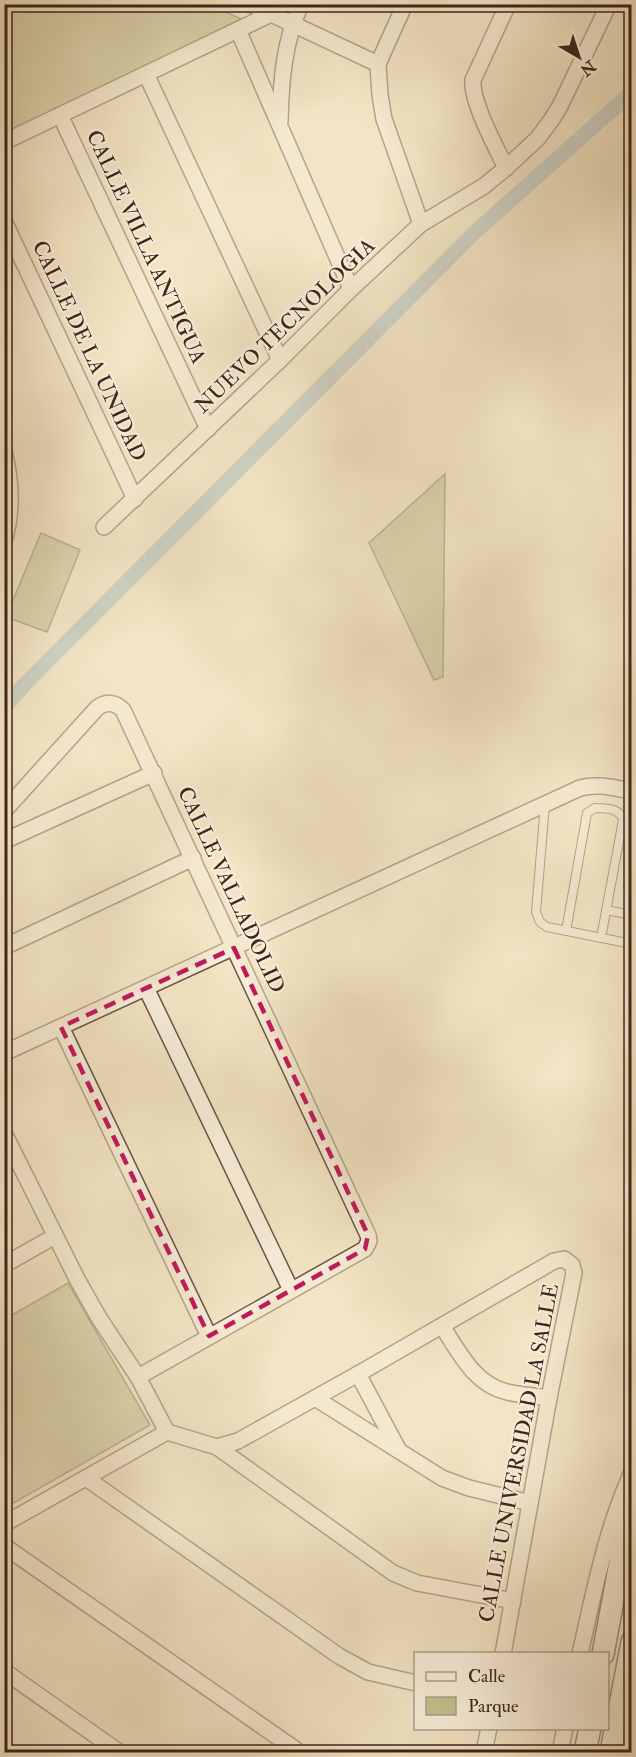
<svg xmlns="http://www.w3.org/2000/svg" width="636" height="1757" font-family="'IM FELL Double Pica',serif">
	<rect width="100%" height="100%" fill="#f2e4c4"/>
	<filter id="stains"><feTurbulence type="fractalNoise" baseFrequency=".00333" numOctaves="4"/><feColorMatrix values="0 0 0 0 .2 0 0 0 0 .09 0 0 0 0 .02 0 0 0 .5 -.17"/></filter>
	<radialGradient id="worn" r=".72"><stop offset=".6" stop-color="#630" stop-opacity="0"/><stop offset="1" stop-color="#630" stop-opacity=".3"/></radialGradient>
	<g fill="#c1c290" stroke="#7f7455" stroke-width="1.5">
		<path d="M5,5H211L241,19L5,135Z"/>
		<path d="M445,474L443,677L434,680L369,543Z"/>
		<path d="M41,533L80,550L47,632L6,617Z"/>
		<path d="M68,1283L150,1425L5,1508V1319Z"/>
	</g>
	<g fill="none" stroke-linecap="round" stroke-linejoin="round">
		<path stroke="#a2bbc0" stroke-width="15" d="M4,708L23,686L474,233L632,92"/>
		<defs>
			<g id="service">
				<path d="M545,804L536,912L540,922L547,927L632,944"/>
				<path d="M606,910L632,915"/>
				<path d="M566,931L587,813L595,808C606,809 619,807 623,820L601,938"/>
			</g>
			<g id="minor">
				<path d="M250,4L378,64"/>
				<path d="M405,4L378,64L380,95L384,119L421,224"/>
				<path d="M238,30L351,289"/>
				<path d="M146,74L280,360"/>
				<path d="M60,115L208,429"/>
				<path d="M280,121C281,81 284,41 301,4"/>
				<path d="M4,142L271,14"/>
				<path d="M506,168C496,147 471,102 473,80L508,4"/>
				<path d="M4,221L135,499"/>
				<path d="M4,452C12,483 13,511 4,541"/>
				<path d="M104,527L280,360L351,289L421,224L484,186L506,168L538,138L552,119L560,106L609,4"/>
				<path d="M4,811L97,708C106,701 115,702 123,710L368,1235L369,1241L365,1249L138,1377"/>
				<path d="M4,841L154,773"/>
				<path d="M4,947L193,858"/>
				<path d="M146,988L291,1290"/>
				<path d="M61,1027L209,1336"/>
				<path d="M4,1053L580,788C597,783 614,788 632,791"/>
				<path d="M4,1133L77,1279L99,1318L138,1377L167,1432"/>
				<path d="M4,1265L55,1236"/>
				<path d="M442,1326C459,1352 474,1384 507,1392C521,1395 535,1396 549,1398"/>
				<path d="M358,1374L398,1449"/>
				<path d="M315,1398L442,1478L469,1488L530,1503"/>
				<path d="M217,1447L393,1573L417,1583L513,1601"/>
				<path d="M86,1478L339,1656L368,1672L416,1683"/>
				<path d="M4,1524L167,1432L217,1447L238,1441L358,1374L554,1261L564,1259L572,1265L574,1273L549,1398L503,1654"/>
				<path d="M4,1546L299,1752"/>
				<path d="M580,1654C594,1592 606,1529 632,1472"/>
				<path d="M4,1671L119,1752"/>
				<path d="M484,1752L489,1728"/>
				<path d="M560,1752L565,1728"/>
			</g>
			<g id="secondary">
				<path d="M603,1654L632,1498"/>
				<path d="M585,1752L590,1728"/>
				<path d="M611,1752L632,1642"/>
			</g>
		</defs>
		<use href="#service" stroke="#6a5544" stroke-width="10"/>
		<use href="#minor" stroke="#6a5544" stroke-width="18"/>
		<use href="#secondary" stroke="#3d251a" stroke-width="24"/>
		<use href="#service" stroke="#f7edd9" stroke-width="8"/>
		<use href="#minor" stroke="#f7edd9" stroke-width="15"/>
		<use href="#secondary" stroke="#f7edd9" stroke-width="21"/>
	</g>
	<path d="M0 0H636V1757H0ZM234,948L368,1235L365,1249L209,1336L61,1027Z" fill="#f2e4c4" fill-opacity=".55" fill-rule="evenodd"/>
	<path fill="none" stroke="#c2185b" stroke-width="4.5" stroke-dasharray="12 8" stroke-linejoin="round" d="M234,948L368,1235L365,1249L209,1336L61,1027Z"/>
	<g text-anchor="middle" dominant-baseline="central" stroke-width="4.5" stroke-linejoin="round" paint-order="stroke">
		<g font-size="21" fill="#3d251a" stroke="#f7edd9">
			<text transform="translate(146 247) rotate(65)">CALLE VILLA ANTIGUA</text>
			<text transform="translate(285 326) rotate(-44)">NUEVO TECNOLOGIA</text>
			<text transform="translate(89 351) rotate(65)">CALLE DE LA UNIDAD</text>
			<text transform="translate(231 890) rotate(65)">CALLE VALLADOLID</text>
			<text transform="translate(519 1453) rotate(-79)">CALLE UNIVERSIDAD LA SALLE</text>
		</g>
	</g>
	<rect width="636" height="1757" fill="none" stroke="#f2e4c4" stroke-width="24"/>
	<rect x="6" y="6" width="624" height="1745" fill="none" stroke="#3d251a" stroke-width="3"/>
	<rect x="12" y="12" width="612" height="1733" fill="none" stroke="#3d251a" stroke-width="1.5"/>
	<rect x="414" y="1652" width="195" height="78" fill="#f7edd9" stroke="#ad9d8d" stroke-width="1.5"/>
	<rect x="426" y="1672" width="30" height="9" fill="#f7edd9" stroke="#ad9d8d" stroke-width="1.5"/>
	<text x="468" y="1682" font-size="18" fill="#3d251a">Calle</text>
	<rect x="426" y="1697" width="30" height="18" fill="#c1c290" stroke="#ad9d8d" stroke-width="1.5"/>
	<text x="468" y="1712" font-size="18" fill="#3d251a">Parque</text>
	<g transform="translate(579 57) rotate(141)" stroke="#f7edd9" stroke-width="4.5" paint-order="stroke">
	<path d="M0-4.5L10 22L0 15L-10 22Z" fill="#3d251a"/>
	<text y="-9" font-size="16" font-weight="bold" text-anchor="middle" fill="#3d251a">N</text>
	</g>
	<rect width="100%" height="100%" filter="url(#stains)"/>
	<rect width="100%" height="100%" fill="url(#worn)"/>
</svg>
